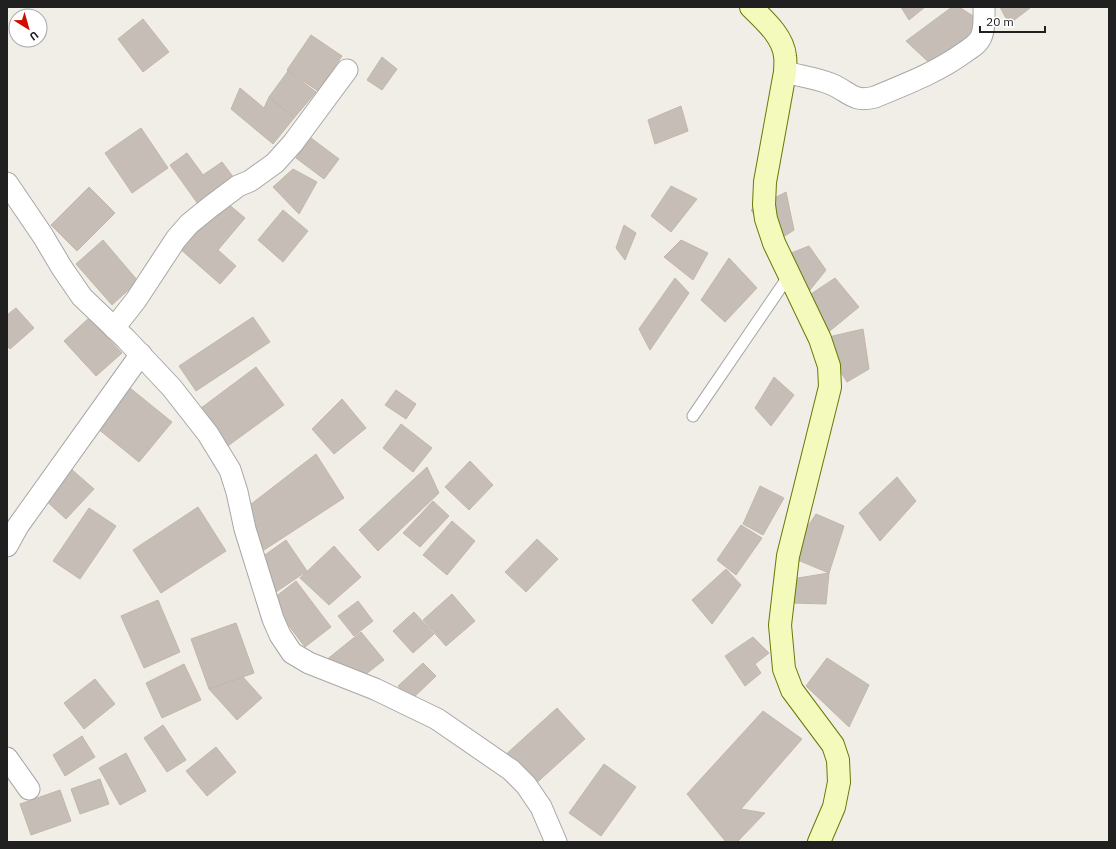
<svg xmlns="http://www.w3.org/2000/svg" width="1116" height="849" font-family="'IBM Plex Sans',sans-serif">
	<rect width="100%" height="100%" fill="#f1eee7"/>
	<g fill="#c6beb6" stroke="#c3b6a9">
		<path d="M901,7H925L909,20Z"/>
		<path d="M952,7H959L984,23L937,70L906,41Z"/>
		<path d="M1000,7H1030V8L1009,24Z"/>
		<path d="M143,19L169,52L143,72L118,39Z"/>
		<path d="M311,35L342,56L318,91L287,70Z"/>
		<path d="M382,57L397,69L382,90L367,80Z"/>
		<path d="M288,71L316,92L294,118L269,97Z"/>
		<path d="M240,88L264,108L269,97L294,118L273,144L231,109Z"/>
		<path d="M681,106L688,131L655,144L648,120Z"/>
		<path d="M141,128L168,168L132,193L105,153Z"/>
		<path d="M311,138L339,159L324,179L296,158Z"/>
		<path d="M187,153L203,175L222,162L234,178L198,204L170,165Z"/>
		<path d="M293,169L317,182L299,214L273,187Z"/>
		<path d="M671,186L697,199L671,232L651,216Z"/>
		<path d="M89,187L115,213L77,251L51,225Z"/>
		<path d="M786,192L794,230L774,243L751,210Z"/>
		<path d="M227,203L245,218L218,250L236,266L220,284L179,248Z"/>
		<path d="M283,210L308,231L283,262L258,240Z"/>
		<path d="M624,225L636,233L625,260L616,248Z"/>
		<path d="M103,240L138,281L112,305L76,264Z"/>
		<path d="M681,240L708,253L693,280L664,257Z"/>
		<path d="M809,246L826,270L802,300L781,257Z"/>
		<path d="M729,258L757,288L725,322L701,300Z"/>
		<path d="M675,278L689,293L650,350L639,329Z"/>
		<path d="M835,278L859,307L820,339L802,300Z"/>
		<path d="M16,308L34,328L10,349L7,346V315Z"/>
		<path d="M253,317L270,342L196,391L179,366Z"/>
		<path d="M89,318L122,353L96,376L64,341Z"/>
		<path d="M863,329L869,369L847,382L820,339Z"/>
		<path d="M256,367L284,405L225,448L197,411Z"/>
		<path d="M774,377L794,395L771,426L755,408Z"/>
		<path d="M130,388L172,422L139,462L97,428Z"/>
		<path d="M396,390L416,404L406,419L385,405Z"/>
		<path d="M342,399L366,428L334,454L312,429Z"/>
		<path d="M401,424L432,448L413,472L383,448Z"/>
		<path d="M316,454L344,498L264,550L246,508Z"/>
		<path d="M470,461L493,485L469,510L445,487Z"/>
		<path d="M427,467L439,493L378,551L359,530Z"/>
		<path d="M70,468L94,489L66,519L43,498Z"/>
		<path d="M897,477L916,501L880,541L859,513Z"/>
		<path d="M760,486L784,498L763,535L743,524Z"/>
		<path d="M433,501L449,516L420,547L403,533Z"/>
		<path d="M198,507L226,551L161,593L133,550Z"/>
		<path d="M89,508L116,526L80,579L53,561Z"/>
		<path d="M816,514L844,526L829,573L788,556Z"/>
		<path d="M452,521L475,541L447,575L423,555Z"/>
		<path d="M741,525L762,538L736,575L717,560Z"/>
		<path d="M537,539L558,559L526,592L505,572Z"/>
		<path d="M286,540L307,571L276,592L255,562Z"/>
		<path d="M334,546L361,577L329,605L300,578Z"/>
		<path d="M726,569L741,585L712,624L692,600Z"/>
		<path d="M829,573L826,604L792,603L785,580Z"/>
		<path d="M296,581L331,627L305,647L270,601Z"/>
		<path d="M452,594L475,621L446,646L423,620Z"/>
		<path d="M158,600L180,652L144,668L121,616Z"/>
		<path d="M358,601L373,621L354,636L338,616Z"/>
		<path d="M414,612L434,634L413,653L393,631Z"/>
		<path d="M236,623L254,673L209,689L191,639Z"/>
		<path d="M361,632L384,660L361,678L325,661Z"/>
		<path d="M753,637L769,653L755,664L761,673L745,686L725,656Z"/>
		<path d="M827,658L869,685L849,727L806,686Z"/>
		<path d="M423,663L436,676L411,700L398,686Z"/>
		<path d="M184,664L201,700L162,718L146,683Z"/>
		<path d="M243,677L262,698L237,720L209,689Z"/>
		<path d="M95,679L115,704L84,729L64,703Z"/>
		<path d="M557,708L585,739L531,788L503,757Z"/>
		<path d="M763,711L802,739L741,809L765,813L737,842H726L687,794Z"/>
		<path d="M163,725L186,760L167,772L144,738Z"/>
		<path d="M82,736L95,757L65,776L53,755Z"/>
		<path d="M216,747L236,772L207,796L186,771Z"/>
		<path d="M126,753L146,791L120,805L99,768Z"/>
		<path d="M604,764L636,787L601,836L569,813Z"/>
		<path d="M100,779L109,804L80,814L71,789Z"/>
		<path d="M60,790L71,821L31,835L20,804Z"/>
	</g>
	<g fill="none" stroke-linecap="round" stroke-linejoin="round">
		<defs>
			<path id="lane" d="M693,416L790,274"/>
			<g id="street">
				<path d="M785,72C800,76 817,78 831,84C850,92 853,103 875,97C906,84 938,72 965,52C971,48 978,44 981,37C985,29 984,16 984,7"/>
				<path d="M7,183L43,236L62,268L82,297L126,339L172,388L208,434L230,470L237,492L245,529L273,619L280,635L292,653L309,663L375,689L437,719L511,770L526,785L541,807L556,842"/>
				<path d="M114,328L136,300L176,239L189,224L210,207L238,186L250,181L275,163L293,143L347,70"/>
				<path d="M7,546L18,526L141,354"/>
				<path d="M7,758L29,789"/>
			</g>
			<path id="secondary" d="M751,7C764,20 783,36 785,56C786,62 785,67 785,72L765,182L764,205L766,219L774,243L820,339L829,366L830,387L788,556L780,625L784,669L792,690L833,745L838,760L839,782L834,807L819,842"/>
		</defs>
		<use href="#lane" stroke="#a7a7a7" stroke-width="13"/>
		<use href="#street" stroke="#a7a7a7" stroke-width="23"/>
		<use href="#secondary" stroke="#667a04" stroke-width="24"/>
		<use href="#lane" stroke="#fff" stroke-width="11"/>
		<use href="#street" stroke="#fff" stroke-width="21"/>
		<use href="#secondary" stroke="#f3fabb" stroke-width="22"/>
	</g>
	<rect width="1116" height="849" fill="none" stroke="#202020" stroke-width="16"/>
	<g transform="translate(28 28) rotate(143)"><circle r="19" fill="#ffffff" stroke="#a6a6a6"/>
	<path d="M0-3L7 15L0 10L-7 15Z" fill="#d00e00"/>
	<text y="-6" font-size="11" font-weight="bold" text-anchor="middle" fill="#202020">U</text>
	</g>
	<path d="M980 26v6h65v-6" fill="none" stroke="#202020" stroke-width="2"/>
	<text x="986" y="26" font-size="12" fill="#202020" stroke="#ffffff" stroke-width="3" paint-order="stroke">20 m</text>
</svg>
